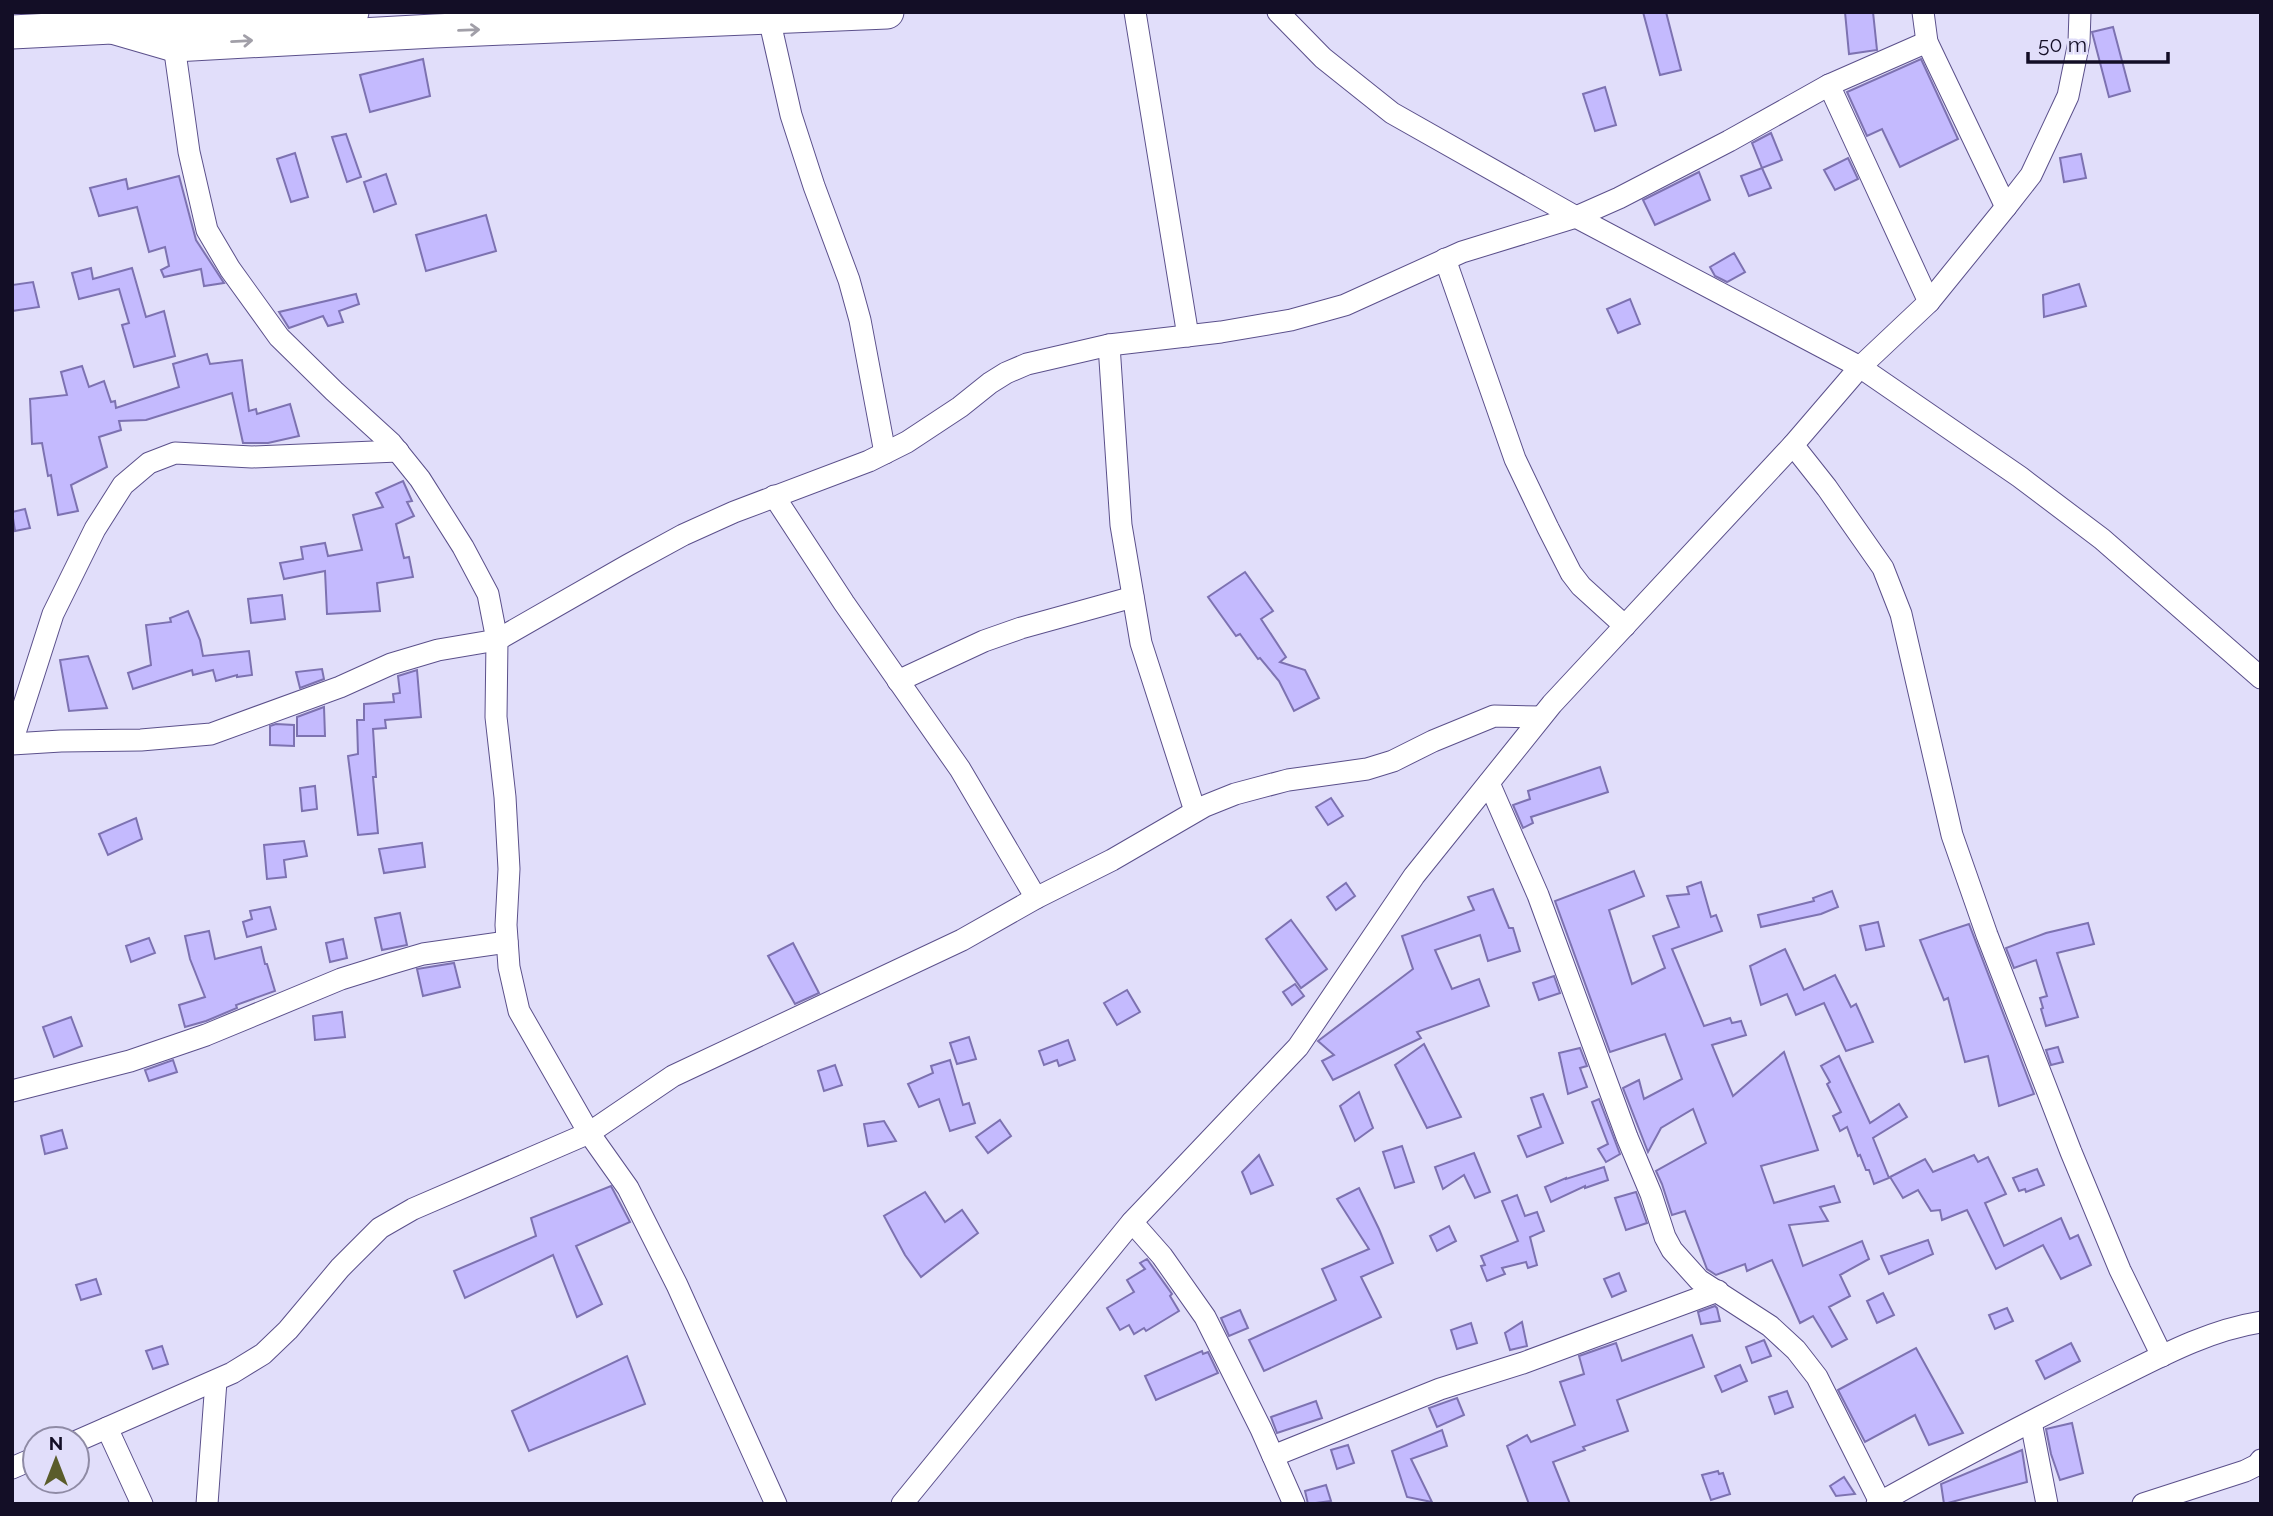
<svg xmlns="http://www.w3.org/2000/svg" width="2273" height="1516" font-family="Raleway,sans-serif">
	<rect width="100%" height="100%" fill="#e1defa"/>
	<g fill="#c4bafe" stroke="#7d72b1" stroke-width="2">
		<path d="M1643,12H1666L1681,70L1660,75Z"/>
		<path d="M1845,12H1873L1877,50L1849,54Z"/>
		<path d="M2113,27L2130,91L2109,97L2092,32Z"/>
		<path d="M423,59L430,96L370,112L360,75Z"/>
		<path d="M1921,59L1958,139L1900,167L1882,129L1867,136L1847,92Z"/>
		<path d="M1605,87L1616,125L1595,131L1583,94Z"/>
		<path d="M1771,133L1782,160L1762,168L1752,143Z"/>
		<path d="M346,134L361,177L347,182L332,137Z"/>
		<path d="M295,153L308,197L291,202L277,159Z"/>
		<path d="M2081,154L2086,178L2064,182L2060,158Z"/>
		<path d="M1848,158L1858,179L1835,190L1824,170Z"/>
		<path d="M1762,168L1771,188L1749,196L1741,176Z"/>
		<path d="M1699,172L1710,200L1655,225L1643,200Z"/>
		<path d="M386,174L396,204L374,212L364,182Z"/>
		<path d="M179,176L196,240L224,283L204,286L201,269L164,277L161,270L169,266L165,247L149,252L137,207L99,216L90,188L126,179L128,189Z"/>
		<path d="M486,215L496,251L426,271L416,235Z"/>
		<path d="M1734,253L1745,272L1727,282L1715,276L1710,267Z"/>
		<path d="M91,268L93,279L132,268L146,317L164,311L175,356L134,367L122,325L129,323L119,289L79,299L72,273Z"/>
		<path d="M33,282L39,307L12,311V285Z"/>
		<path d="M2079,284L2086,306L2044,317L2043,295Z"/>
		<path d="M356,294L359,304L339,311L343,322L328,326L323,316L289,328L279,312Z"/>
		<path d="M1630,299L1640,324L1618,333L1607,309Z"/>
		<path d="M207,354L210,364L242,360L249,411L256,409L257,414L290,404L299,436L268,443H243L232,393L146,420L119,421L121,430L99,437L107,467L71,485L78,511L58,515L51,475L48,476L42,443L32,444L30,399L67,395L61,372L82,366L89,387L104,381L111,402L115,401L116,408L179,387L173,364Z"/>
		<path d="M403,481L412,501L407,502L414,516L396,524L404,558L409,557L413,577L377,583L380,611L327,614L325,571L284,579L280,563L303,559L301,547L325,543L328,556L362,550L353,515L383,507L376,493Z"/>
		<path d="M25,509L30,528L15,531L12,512Z"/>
		<path d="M1245,572L1273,611L1261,619L1286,657L1280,662L1305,670L1319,698L1294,711L1279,681L1260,658L1258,659L1240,634L1236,636L1208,597Z"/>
		<path d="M282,595L285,619L251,623L248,599Z"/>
		<path d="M188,611L200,640L203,656L249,651L252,675L237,677V675L216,681L213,670L193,675L192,670L133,689L128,673L151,665L146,625L171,622L170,618Z"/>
		<path d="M88,656L107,708L69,711L60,660Z"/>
		<path d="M322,669L324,679L300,688L296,672Z"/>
		<path d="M417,670L421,717L385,720L386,728L373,729L376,777H373L378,833L358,835L348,756L358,754L357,720H364V704L394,702L393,694L400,693L398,676Z"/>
		<path d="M324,707L325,736H297V717Z"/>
		<path d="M276,724L294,725V746L270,745V726Z"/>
		<path d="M1600,767L1608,792L1531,817L1533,823L1523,828L1513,805L1530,799L1528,791Z"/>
		<path d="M315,786L317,809L302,811L300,788Z"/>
		<path d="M1331,798L1343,816L1328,825L1316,807Z"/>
		<path d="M136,818L142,839L108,855L99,834Z"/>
		<path d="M304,841L307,856L284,860L286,877L267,879L264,845Z"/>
		<path d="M422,843L425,867L384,873L379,849Z"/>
		<path d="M1634,871L1644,896L1609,910L1632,984L1665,968L1653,936L1679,927L1667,896L1689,894L1687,887L1701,882L1711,917L1716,915L1722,931L1672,949L1704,1026L1730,1018L1732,1023L1741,1021L1746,1035L1712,1045L1733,1096L1784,1052L1818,1150L1761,1166L1774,1203L1834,1186L1840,1202L1820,1207L1828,1221L1789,1225L1803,1266L1862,1241L1869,1259L1840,1275L1850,1296L1829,1307L1847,1339L1832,1347L1813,1316L1800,1323L1772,1260L1747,1271L1745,1264L1716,1275L1707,1269L1685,1211L1672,1215L1662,1184L1656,1171L1706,1143L1693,1109L1661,1128L1648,1152L1623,1088L1639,1080L1644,1099L1682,1079L1665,1034L1610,1052L1555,901Z"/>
		<path d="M1346,883L1355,896L1336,910L1327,897Z"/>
		<path d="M1493,889L1509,928H1513L1520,951L1488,961L1480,935L1435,950L1452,989L1479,979L1489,1006L1417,1032L1421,1038L1333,1080L1322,1061L1334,1055L1318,1041L1413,969L1402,936L1474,910L1468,897Z"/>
		<path d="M1832,891L1838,907L1821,914L1761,927L1758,915L1814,901L1813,898Z"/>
		<path d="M270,907L276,929L247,937L243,922L252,919L250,911Z"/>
		<path d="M400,913L407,945L382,950L375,918Z"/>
		<path d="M1291,920L1327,969L1301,988L1266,939Z"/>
		<path d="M1878,922L1884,946L1866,950L1860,926Z"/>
		<path d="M2088,923L2094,944L2057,953L2078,1017L2046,1026L2041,1009L2043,1008L2040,998L2047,996L2036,960L2014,968L2006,948L2046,933Z"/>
		<path d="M1969,924L2034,1094L1999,1106L1988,1056L1965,1062L1948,998L1944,1000L1920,940Z"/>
		<path d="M209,931L215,959L261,947L265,964H267L275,991L236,1005L237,1008L206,1021L185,1027L179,1005L205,997L190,959L185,936Z"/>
		<path d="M149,938L155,953L131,962L126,946Z"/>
		<path d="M343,939L347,958L330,962L326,943Z"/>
		<path d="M793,943L819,993L795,1004L768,956Z"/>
		<path d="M1785,949L1804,990L1835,975L1851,1007L1856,1004L1873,1042L1846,1051L1824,1003L1796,1015L1787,994L1761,1005L1750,966Z"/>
		<path d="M454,963L460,987L423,996L417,969Z"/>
		<path d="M1554,976L1560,993L1539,1000L1533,983Z"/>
		<path d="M1295,984L1304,996L1292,1005L1283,992Z"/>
		<path d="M1127,990L1140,1012L1117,1025L1104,1003Z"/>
		<path d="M342,1012L345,1037L315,1040L313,1016Z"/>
		<path d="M71,1017L82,1046L54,1057L43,1027Z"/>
		<path d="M969,1037L976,1059L957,1064L950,1043Z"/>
		<path d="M1068,1040L1075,1060L1059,1066L1057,1060L1044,1065L1039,1051Z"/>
		<path d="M1424,1044L1461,1117L1427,1128L1395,1065Z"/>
		<path d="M2058,1047L2063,1062L2051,1065L2046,1050Z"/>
		<path d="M1580,1048L1587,1066L1580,1068L1587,1087L1568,1094L1559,1053Z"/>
		<path d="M1839,1056L1870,1123L1899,1104L1907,1117L1873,1138L1889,1178L1874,1184L1869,1170H1866L1860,1155L1858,1156L1847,1127L1840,1131L1833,1116L1841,1112L1827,1084L1830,1082L1821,1066Z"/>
		<path d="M173,1060L177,1072L149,1081L145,1070Z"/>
		<path d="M950,1060L963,1105L969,1103L975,1123L950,1131L939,1099L919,1107L908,1084L933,1073L931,1066Z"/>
		<path d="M835,1065L842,1085L824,1091L818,1071Z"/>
		<path d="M1359,1092L1373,1128L1355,1141L1340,1106Z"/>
		<path d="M1543,1094L1563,1143L1527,1157L1518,1136L1541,1127L1531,1098Z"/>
		<path d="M1599,1099L1620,1154L1606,1162L1598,1149L1608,1144L1592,1102Z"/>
		<path d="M1000,1120L1011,1136L988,1153L976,1137Z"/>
		<path d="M884,1121L896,1141L868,1146L864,1124Z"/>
		<path d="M62,1130L67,1148L45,1154L41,1136Z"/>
		<path d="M1402,1146L1414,1182L1395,1188L1383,1152Z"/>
		<path d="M1474,1153L1490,1192L1475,1198L1464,1175L1443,1189L1435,1167Z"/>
		<path d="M1259,1155L1273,1185L1251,1194L1242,1172Z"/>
		<path d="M1974,1155L1978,1162L1988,1157L2006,1194L1985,1203L2004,1246L2061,1218L2070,1239L2078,1235L2091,1265L2061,1279L2043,1245L1996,1269L1967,1210L1942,1220L1940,1210L1931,1211L1918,1190L1903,1198L1890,1177L1925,1159L1933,1172Z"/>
		<path d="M1604,1167L1608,1180L1585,1188V1186L1551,1202L1545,1187L1566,1178V1179Z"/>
		<path d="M2037,1169L2044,1185L2026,1192L2025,1189L2019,1191L2013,1178Z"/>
		<path d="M611,1186L630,1222L576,1246L602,1304L577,1317L553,1255L465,1298L454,1271L536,1236L531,1218Z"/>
		<path d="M1359,1188L1379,1229L1393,1263L1361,1277L1381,1317L1264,1371L1249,1340L1336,1300L1322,1269L1369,1249L1337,1199Z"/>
		<path d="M925,1192L945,1222L962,1210L978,1233L921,1277L905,1255L884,1216Z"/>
		<path d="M1636,1192L1647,1223L1626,1230L1615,1198Z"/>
		<path d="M1517,1195L1525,1216L1537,1212L1544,1231L1530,1237L1537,1265L1528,1268L1526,1262L1502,1268L1505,1274L1487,1281L1481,1266L1485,1265L1481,1256L1518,1241L1502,1201Z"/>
		<path d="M1449,1226L1456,1241L1437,1251L1430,1236Z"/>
		<path d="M1928,1240L1933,1254L1889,1274L1881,1256Z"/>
		<path d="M1147,1259L1172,1294L1170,1296L1179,1311L1146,1331L1144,1328L1134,1334L1129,1325L1120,1330L1107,1308L1134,1292L1127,1280L1145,1269L1140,1263Z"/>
		<path d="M1619,1273L1626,1291L1612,1297L1604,1279Z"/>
		<path d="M96,1279L101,1294L81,1300L76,1285Z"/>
		<path d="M1883,1293L1894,1315L1877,1323L1867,1301Z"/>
		<path d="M1715,1306L1717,1308L1720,1321L1701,1324L1698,1312Z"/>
		<path d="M2007,1308L2013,1321L1995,1329L1989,1315Z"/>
		<path d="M1240,1310L1248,1328L1229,1336L1221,1318Z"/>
		<path d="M1522,1322L1527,1346L1510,1350L1505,1333Z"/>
		<path d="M1471,1323L1477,1343L1457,1349L1451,1330Z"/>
		<path d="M1692,1335L1704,1367L1617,1400L1628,1431L1583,1447L1585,1450L1553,1462L1570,1504H1529L1507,1446L1527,1435L1531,1442L1575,1425L1560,1382L1584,1374L1579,1356L1616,1343L1622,1361Z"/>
		<path d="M1764,1340L1771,1356L1752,1363L1746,1347Z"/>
		<path d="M2071,1343L2080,1361L2045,1379L2036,1361Z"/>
		<path d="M162,1346L168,1364L153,1369L146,1351Z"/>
		<path d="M1916,1348L1963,1433L1929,1445L1915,1415L1865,1442L1838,1390Z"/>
		<path d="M1202,1351L1203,1354L1208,1352L1218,1373L1156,1400L1145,1376Z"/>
		<path d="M627,1356L645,1404L529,1451L512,1411Z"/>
		<path d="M1740,1365L1747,1381L1722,1392L1715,1376Z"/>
		<path d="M1787,1391L1793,1407L1775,1414L1769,1397Z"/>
		<path d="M1457,1398L1464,1415L1437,1427L1429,1408Z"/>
		<path d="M1316,1401L1322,1418L1277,1433L1271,1417Z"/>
		<path d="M2072,1423L2083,1473L2060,1480L2051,1454L2046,1429Z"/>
		<path d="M1442,1430L1447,1446L1411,1459L1432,1502L1407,1497L1392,1451Z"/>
		<path d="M1348,1445L1354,1463L1337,1469L1331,1450Z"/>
		<path d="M2022,1450L2027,1482L1944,1504L1941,1484Z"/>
		<path d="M1718,1471L1719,1474L1723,1473L1730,1494L1711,1500L1702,1475Z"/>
		<path d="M1844,1477L1855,1494L1836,1496L1830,1486Z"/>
		<path d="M1326,1485L1331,1501L1308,1504L1305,1491Z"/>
	</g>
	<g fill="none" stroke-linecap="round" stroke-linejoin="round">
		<defs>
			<g id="minor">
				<path d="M1135,12L1188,336"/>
				<path d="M1278,12L1323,58L1392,113L1576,217L1860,367L2020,477L2102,539L2261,678"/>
				<path d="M1923,12L1927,42L2006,207"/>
				<path d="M769,18L791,115L814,186L849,280L860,320L885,453"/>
				<path d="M174,45L189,152L207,230L230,269L279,337L334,391L391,443L420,479L463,547L488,594L497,640L496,717L505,797L509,869L506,925L509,967L519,1011L589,1133L628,1188L677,1285L776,1504"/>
				<path d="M1829,85L1929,302"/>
				<path d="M1445,259L1515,459L1548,528L1571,573L1581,586L1625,626"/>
				<path d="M1109,345L1121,525L1141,643L1195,811"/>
				<path d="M1793,445L1827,488L1883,568L1901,614L1952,835L1987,935L2071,1152L2120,1270L2162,1356"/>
				<path d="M774,496L844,603L960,769L1036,898"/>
				<path d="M898,681L984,641L1021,628L1133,597"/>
				<path d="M12,742L53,614L95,529L123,485L149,463L175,453L252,457L398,451"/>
				<path d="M12,744L61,741L141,740L211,734L340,687L391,664L438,650L497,640L628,565L683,535L734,512L869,461L907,442L960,407L990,383L1006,373L1027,364L1109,345L1221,332L1291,320L1345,305L1462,252L1576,217L1619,198L1729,141L1829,85L1927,42"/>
				<path d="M1489,783L1538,895L1627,1137L1651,1194L1665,1237L1672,1250L1699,1280L1770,1326L1796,1350L1817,1377L1880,1502"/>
				<path d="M12,1091L130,1061L206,1035L341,979L389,964L423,954L507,942"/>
				<path d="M1132,1222L1162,1256L1205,1317L1261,1429L1294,1504"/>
				<path d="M2031,1422L2047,1504"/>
				<path d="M107,1428L142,1504"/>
				<path d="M77,1441L232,1373L263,1354L288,1330L340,1268L380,1228L413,1209L589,1133L673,1076L962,940L1036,898L1112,860L1205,806L1235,794L1288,780L1367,769L1393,761L1433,741L1494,716L1541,717"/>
				<path d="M1273,1456L1440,1389L1523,1363L1718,1291"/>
				<path d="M12,1468L35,1458"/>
				<path d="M207,1504L216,1381"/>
				<path d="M902,1504L1132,1222L1298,1047L1414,876L1552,704L1793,445L1860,367L1929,302L2006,207L2031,175L2068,96L2079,42L2080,12"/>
				<path d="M1877,1504C1952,1462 2027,1423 2103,1385C2154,1360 2204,1331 2261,1322"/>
				<path d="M2143,1504L2245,1471L2257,1465L2261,1460"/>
			</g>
			<g id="primary">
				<path d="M112,27L174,45L434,31L887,12"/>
				<path d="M12,32L112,27L173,19L352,12"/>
			</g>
		</defs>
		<use href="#minor" stroke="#5b508b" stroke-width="23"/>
		<use href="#primary" stroke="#5b508b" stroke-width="35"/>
		<use href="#minor" stroke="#fff" stroke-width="21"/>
		<use href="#primary" stroke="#fff" stroke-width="33"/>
	</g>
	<defs><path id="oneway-shaft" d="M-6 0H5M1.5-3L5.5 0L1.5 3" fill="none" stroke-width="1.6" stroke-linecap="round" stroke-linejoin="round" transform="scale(1.75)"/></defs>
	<g stroke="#a19fa8">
		<use href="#oneway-shaft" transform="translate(469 30) rotate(-2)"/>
		<use href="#oneway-shaft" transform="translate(242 41) rotate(-3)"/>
	</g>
	<rect width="2273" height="1516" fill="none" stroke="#130e26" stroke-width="28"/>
	<g transform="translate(56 1460)"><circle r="33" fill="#e1defa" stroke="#8f8ba5" stroke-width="2"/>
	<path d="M0-5L12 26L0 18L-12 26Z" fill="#5a5c2a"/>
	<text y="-10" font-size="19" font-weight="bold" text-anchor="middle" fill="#130e26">N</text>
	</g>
	<path d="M2028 52v10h140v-10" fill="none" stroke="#130e26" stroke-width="3.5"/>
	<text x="2038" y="52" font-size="21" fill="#130e26" stroke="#e1defa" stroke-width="5" paint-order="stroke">50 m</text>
</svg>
